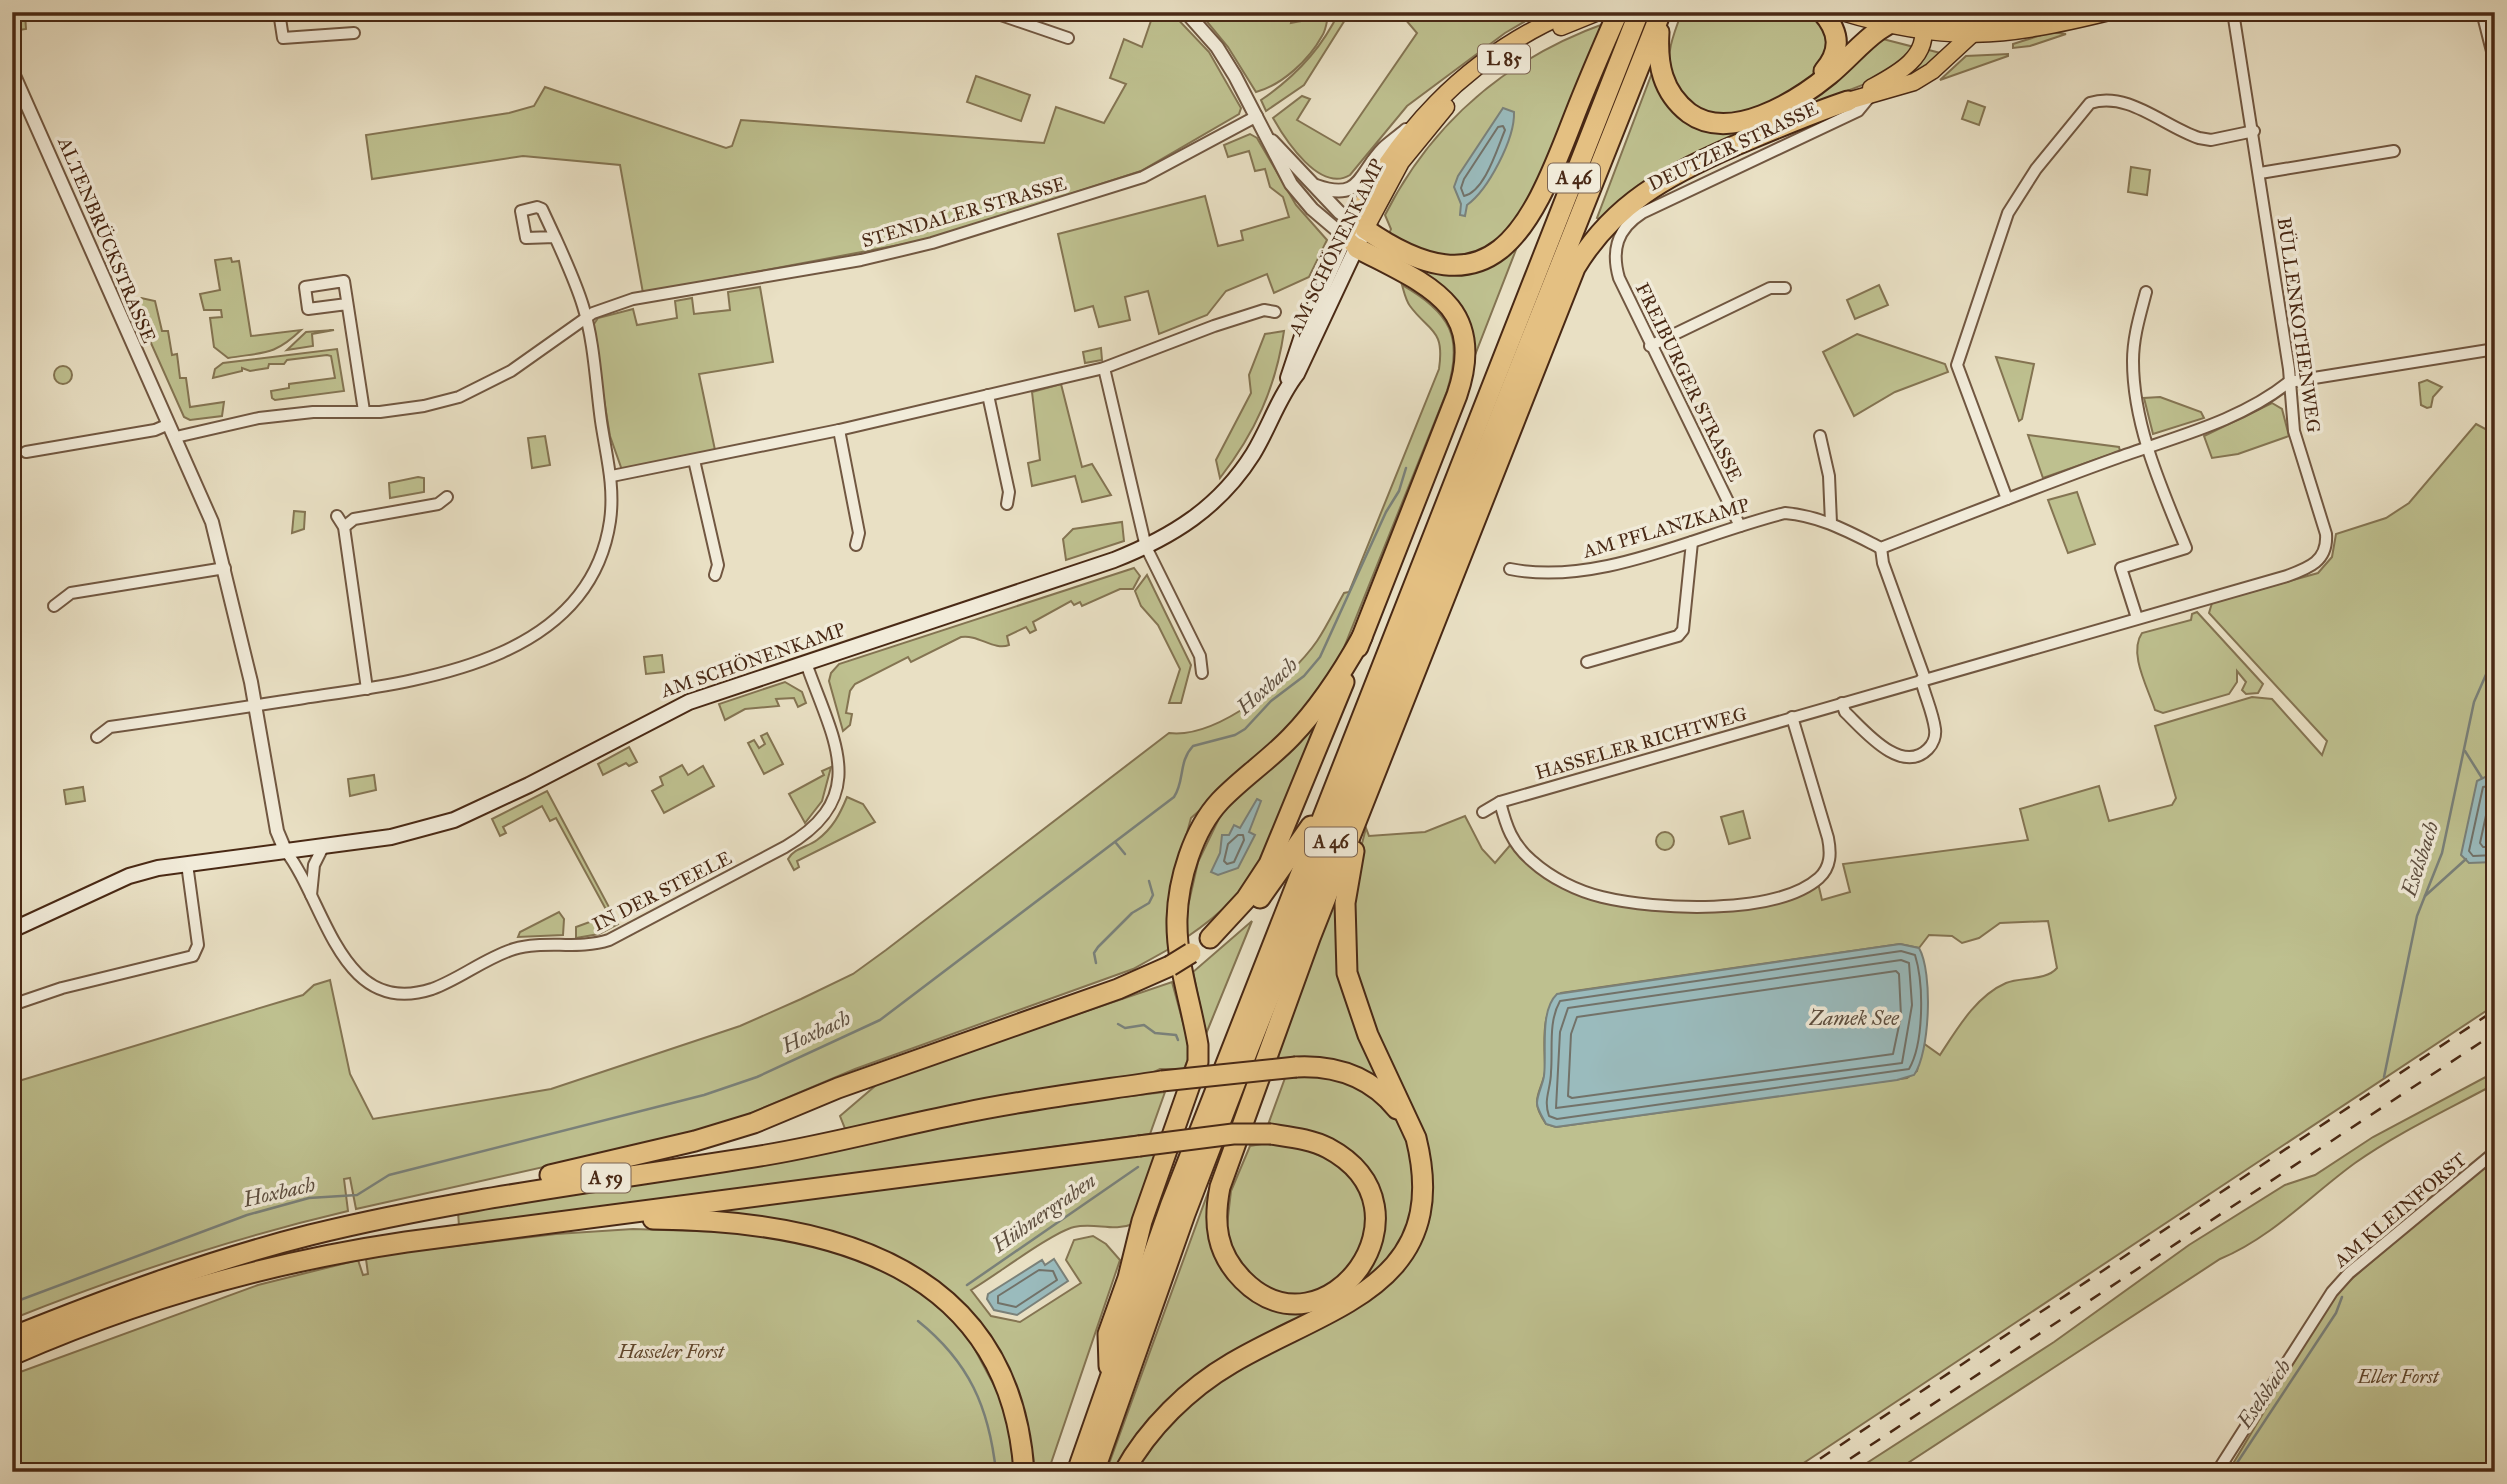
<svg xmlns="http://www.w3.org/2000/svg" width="2507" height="1484" font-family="'IM FELL Great Primer',serif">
	<rect width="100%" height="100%" fill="#e9e0c4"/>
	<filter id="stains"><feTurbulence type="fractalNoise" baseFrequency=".00286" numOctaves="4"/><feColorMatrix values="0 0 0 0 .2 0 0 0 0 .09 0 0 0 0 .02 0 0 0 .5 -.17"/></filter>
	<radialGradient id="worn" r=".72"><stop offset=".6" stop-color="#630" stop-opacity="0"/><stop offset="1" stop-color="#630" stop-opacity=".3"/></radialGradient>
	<g fill="#bec08f" stroke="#847452" stroke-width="2" fill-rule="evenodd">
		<path d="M12,12L25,14L26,29L12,31Z"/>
		<path d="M1154,12H1171L1209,52L1241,108L1239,114L1141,171L931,239L643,293L620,165L523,156L372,179L366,135L509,113L534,106L545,87L726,148L732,146L741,120L1044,143L1056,107L1104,123L1126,84L1110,78L1124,39L1142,47Z"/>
		<path d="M1199,12H1294L1291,23L1311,19L1307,12H1329C1327,17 1327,29 1322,36C1309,60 1282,85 1256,92L1228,47Z"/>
		<path d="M1339,12H1350L1304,85L1266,111L1261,100C1295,77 1321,50 1339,12Z"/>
		<path d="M1399,12H1541L1505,33L1407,106L1350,175C1320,193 1286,141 1273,118L1302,96L1310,99L1297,120L1340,145L1417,33Z"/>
		<path d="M1682,12L1810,15C1832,25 1832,60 1815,75C1804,85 1774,106 1760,111C1745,117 1722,115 1706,116C1663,79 1661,65 1682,12Z"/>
		<path d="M1606,23L1535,196L1497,242L1465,257L1431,255L1389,234L1391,229L1385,215C1432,122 1508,58 1606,23Z"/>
		<path d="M2051,32L2066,34L2030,46L2013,48V44Z"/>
		<path d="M1875,37L1914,47C1899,74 1861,86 1833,96C1750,126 1678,175 1602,220L1597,218L1655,65L1661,87L1733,129Z"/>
		<path d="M1925,49L1944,54L1908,78L1902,77Z"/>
		<path d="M2008,54V56L1940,80L1966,56Z"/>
		<path d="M976,76L1030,95L1021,121L967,102Z"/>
		<path d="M1968,101L1985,107L1979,125L1962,119Z"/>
		<path d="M1250,134L1257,138L1296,205L1327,240L1309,277L1274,293L1267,274L1226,291L1207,315L1159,334L1148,291L1125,297L1130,320L1099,327L1093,306L1075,311L1058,234L1205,196L1218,246L1243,240L1241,231L1289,217L1283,197L1270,187L1265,169L1255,171L1249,151L1228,157L1224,145Z"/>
		<path d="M2131,167L2150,170L2147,195L2128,192Z"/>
		<path d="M1519,242L1475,355L1470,336L1379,253L1381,249L1413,266L1438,272Z"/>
		<path d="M231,258L232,262L239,261L251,336L301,330C274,356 264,352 228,358L214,347L210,318L222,317L221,310H204L200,294L220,290L215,260Z"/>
		<path d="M1402,285C1450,313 1464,336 1447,391L1337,665L1326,683L1266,751L1191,818L1168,903L1169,949L1133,969L855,1069L744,1116L677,1137L356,1209L350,1178L344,1179L348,1211C233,1238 122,1275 12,1319V1083L303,995L314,985L330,980L350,1074L373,1119L551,1089L740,1026L801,999L853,974L886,950L1169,733C1217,739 1291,679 1317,641C1327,626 1335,609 1344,593L1349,592L1439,369C1445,328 1429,332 1410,306C1406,301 1404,292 1402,285Z"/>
		<path d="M1879,285L1888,305L1855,319L1847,300Z"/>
		<path d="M760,287L773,362L699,374L715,450L622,470L610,436L592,327L598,318L633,309L637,325L677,318L675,301L692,298L694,314L730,310L728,292Z"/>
		<path d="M141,298L155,301L162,331H168L172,355L177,354L180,378H186L190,407L224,402L222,416L190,420L184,417L134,305Z"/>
		<path d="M334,330L312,334L313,346L287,350L306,332Z"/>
		<path d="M1284,331C1276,387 1255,433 1220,478L1216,460L1251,393L1249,375L1265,334Z"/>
		<path d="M1857,334L1945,364L1948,372L1895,392L1854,416L1823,352Z"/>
		<path d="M1101,348L1102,360L1085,363L1083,352Z"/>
		<path d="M337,349L344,391L275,400L272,398L271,391L289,388V384L335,378L331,356L327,355L287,360L284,364H269L268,368L250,371L242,368V371L213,378L215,369L223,363Z"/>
		<path d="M1996,357L2034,364L2022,419L2019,421Z"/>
		<circle cx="63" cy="375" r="9"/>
		<path d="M2427,380L2442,387L2433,397L2431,407L2427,408L2421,405L2419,383Z"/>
		<path d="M1061,384L1082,467L1092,464L1111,495L1082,502L1075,476L1032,486L1028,463L1040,460L1032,392Z"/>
		<path d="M2160,397L2201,412L2204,418L2153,434L2144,398Z"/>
		<path d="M2272,403L2282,409L2289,436L2238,454L2212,458L2204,436Z"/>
		<path d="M2476,424L2495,434V1005L1790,1472H1106L1260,1050L1211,1192L1207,1227L1226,1234L1231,1191L1250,1146L1261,1144L1285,1078L1278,1055L1339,887L1359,855L1366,828L1369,836L1425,832L1465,816L1482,849L1495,863L1512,843L1540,870L1600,899L1748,906L1818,883L1822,900L1850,892L1843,864L2028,840L2020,809L2099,786L2109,821L2172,805L2176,798L2155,726L2252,697L2272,699L2322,755L2327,741L2209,613L2212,603L2318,573L2332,557L2336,534L2386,518L2409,503ZM2048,921L2057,968C2046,981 2022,977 2006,983C1976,996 1957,1029 1940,1055L1923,1043L1917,1071L1907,1078L1556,1127L1546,1124C1542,1118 1537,1109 1537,1103C1536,1094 1544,1082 1545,1071C1545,1046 1539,1011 1561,993L1900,944L1919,948L1929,935L1952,936L1962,943L1979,938L2000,923Z"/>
		<path d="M2028,435L2119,447L2120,451L2043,478Z"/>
		<path d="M545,436L550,465L532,468L528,438Z"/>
		<path d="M418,477L424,478V492L390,498L389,483Z"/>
		<path d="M2077,492L2095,544L2068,553L2048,500Z"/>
		<path d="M294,511L305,512L304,529L292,533Z"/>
		<path d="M1122,522L1124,541L1066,560L1063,539L1073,529Z"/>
		<path d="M1134,568L1140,576L1133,589H1120L1082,606L1080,602L1074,605L1071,601L1033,622L1036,630L1030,633L1026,627L1007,636L1009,645C994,651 978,634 961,637L911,662L908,657L855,684L850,691L846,713L852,714L850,725L843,731L829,681L831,673L839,664Z"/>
		<path d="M1147,575L1191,665L1181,703H1169L1180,669L1158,625L1141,606L1135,591Z"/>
		<path d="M2197,612L2263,684L2258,693L2246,694L2242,690L2246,682L2237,671V682L2229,694L2163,713L2155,710C2148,688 2128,653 2142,633L2191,620L2192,614Z"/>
		<path d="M662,655L664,672L646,674L644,657Z"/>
		<path d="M785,682L802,692L806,703L798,707L794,698L776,699L779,706L745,709L725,720L719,704Z"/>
		<path d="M1323,711C1303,760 1286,813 1262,861C1246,891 1215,918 1187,937L1186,915L1198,862L1226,804Z"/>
		<path d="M767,733L783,764L764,774L748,743L754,740L759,748L765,744L761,736Z"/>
		<path d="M629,747L637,762L629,766L626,763L603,775L598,764Z"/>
		<path d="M682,765L688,775L703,766L714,786L664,813L652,791L663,785L660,777Z"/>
		<path d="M831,767L822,801L805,823L789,794L824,775L822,771Z"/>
		<path d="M374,775L376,790L350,796L348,779Z"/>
		<path d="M83,787L85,801L66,804L64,790Z"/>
		<path d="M547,791L618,924L599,934L576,938V927L609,915L556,818L550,821L542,806L503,827L506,833L500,836L492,819Z"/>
		<path d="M847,797L863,804L875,822L797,861L799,867L794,870L788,859C794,848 808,847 817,840C833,828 840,814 847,797Z"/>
		<path d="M1743,811L1750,838L1729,844L1721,817Z"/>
		<circle cx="1665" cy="841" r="9"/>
		<path d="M559,912L564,919L563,935L518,937L520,932Z"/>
		<path d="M1252,921L1206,1034L1193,972Z"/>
		<path d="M1172,982L1191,1052L1184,1069H1160L1140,1079L846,1131L840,1116L881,1081Z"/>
		<path d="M2495,1072V1084C2447,1110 2399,1132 2355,1163C2311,1195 2271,1238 2220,1259L1894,1472H1853L2054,1342L2189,1245L2285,1185L2315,1175L2373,1137Z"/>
		<path d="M1165,1092L1150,1134L459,1226L458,1212L1035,1107Z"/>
		<path d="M1160,1153L1133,1224C1114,1232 1094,1222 1074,1227C1051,1233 995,1276 971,1290L991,1316L1020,1322L1081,1283L1066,1260L1074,1240L1093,1236L1106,1244L1120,1260L1048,1472H1030L993,1348L874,1251L657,1213Z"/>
		<path d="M2495,1157V1472H2228L2335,1293Z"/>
		<path d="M633,1229L758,1233L859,1257L899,1277L950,1315L972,1344L1005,1406L1016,1472H12V1375L258,1285L358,1260L363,1275L368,1274L366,1259L387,1254L556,1234Z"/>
	</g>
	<g fill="#9abbbd" stroke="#7a817a" stroke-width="2">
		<path d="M1503,108L1514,112C1515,139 1488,190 1467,205L1465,216L1460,215L1461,204L1454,187L1458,176Z"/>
		<path d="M2487,776L2495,780L2494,862L2469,863L2461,855L2477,781Z"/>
		<path d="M1257,799L1261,801L1249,832L1255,835L1238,868L1218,875L1211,872L1220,853L1222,835H1229L1234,825L1240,828Z"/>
		<path d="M1900,944L1919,948C1933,972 1930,1053 1914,1075L1897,1080L1556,1127L1546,1124C1543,1118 1537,1109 1537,1103C1537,1095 1543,1084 1544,1076C1547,1053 1539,1011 1557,994Z"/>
		<path d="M1054,1259L1068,1281L1017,1315L994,1310L987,1299L988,1294L1042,1260L1045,1265Z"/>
	</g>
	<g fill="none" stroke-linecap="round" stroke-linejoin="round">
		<g stroke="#727269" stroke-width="2">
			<path d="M1503,126L1505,130C1497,149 1485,191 1464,196L1461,188L1464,179L1498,127Z"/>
			<path d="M2495,785L2483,787L2469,851L2473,856L2495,855"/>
			<path d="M2495,794L2490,797L2480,843L2483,847H2495"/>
			<path d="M1238,835H1243L1244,840L1234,862L1227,864L1224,861L1228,844Z"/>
			<path d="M1901,951L1915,955C1924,984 1924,1043 1909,1069L1557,1119L1549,1116C1543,1099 1551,1089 1551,1072C1553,1049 1548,1022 1560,1001Z"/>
			<path d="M1901,960L1909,963L1912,1005L1902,1063L1556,1108L1560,1032L1568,1008Z"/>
			<path d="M1896,971L1899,974L1901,1016L1893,1054L1572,1098L1568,1096L1571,1034L1577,1017Z"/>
			<path d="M1039,1270L1053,1271L1057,1280L1016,1307L998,1303V1296Z"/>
		</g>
		<g stroke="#7a817a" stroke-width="2.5">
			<path d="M1298,12L1300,21"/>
			<path d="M2465,751L2482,778"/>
			<path d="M1116,843L1125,854"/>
			<path d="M2425,896L2466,859"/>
			<path d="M1096,963L1094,953L1098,947L1132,913L1149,903L1153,895L1149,881"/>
			<path d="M1118,1024L1125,1028L1144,1025L1155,1033L1176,1035L1178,1040"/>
			<path d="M2384,1077L2417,916L2442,853L2474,702L2495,654"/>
			<path d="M967,1285L1138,1167"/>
			<path d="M12,1303L247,1215L309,1198L357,1195L389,1175L704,1095L757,1077L880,1020L1174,797C1185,781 1178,762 1193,746L1235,735L1245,729L1271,701L1304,676L1320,657L1386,512L1399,491L1406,468"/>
			<path d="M918,1321C969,1362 989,1407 996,1472"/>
			<path d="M2231,1472L2336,1313L2342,1297"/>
		</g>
		<defs>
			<g id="minor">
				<path d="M279,12L283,38L354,33"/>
				<path d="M992,12L1068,38"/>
				<path d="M2482,12L2495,63"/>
				<path d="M2260,173L2394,151"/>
				<path d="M347,304L308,309L305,287L344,281L364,411"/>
				<path d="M1650,346L1770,288H1785"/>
				<path d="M1104,368L1146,547L1200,656L1202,673"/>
				<path d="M988,395L1009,492L1007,504"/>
				<path d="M839,430L859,533L856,545"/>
				<path d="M1820,436L1829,476L1831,523"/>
				<path d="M176,437L259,418L313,412H380L424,406L459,397L511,371L593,313L633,299L861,260L932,243L1143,177L1257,116"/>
				<path d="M26,452L155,430L169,424"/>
				<path d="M694,460L718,565L715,575"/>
				<path d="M612,476L839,430L1104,368L1214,326L1264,310L1275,312"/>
				<path d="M2007,499L1957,365L2008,213L2036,169L2090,103C2129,91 2163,126 2199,138L2211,140L2254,131"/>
				<path d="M337,516L344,527L367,689"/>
				<path d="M1740,526L1619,278C1611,250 1617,229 1642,213L1858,111L1872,94"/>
				<path d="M344,527L354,519L438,504L447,497"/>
				<path d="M1881,548L1883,563L1925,679"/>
				<path d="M1510,569C1599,587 1699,534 1785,513C1821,516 1849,532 1881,548C1958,518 2036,487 2114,459C2174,437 2239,422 2289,382L2495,349"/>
				<path d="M54,606L71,593L225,568"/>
				<path d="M2137,618L2121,568L2186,548C2162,489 2133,426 2133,361C2133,337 2140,315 2146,292"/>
				<path d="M1587,662L1678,636L1683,630L1692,542"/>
				<path d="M1842,703L1845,712C1863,729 1901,776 1928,749C1933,744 1936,736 1935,729C1933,713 1925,696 1921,680"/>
				<path d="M97,737L110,727C175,718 239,708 304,698C417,681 589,664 610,521C615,486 606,455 601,421C596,385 594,340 583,306C576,283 565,259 555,237L526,238L521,211L537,207L542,209L555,237"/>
				<path d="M1500,802C1506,826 1512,844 1532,861C1551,878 1577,891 1602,897C1655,910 1776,916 1819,878C1831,867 1831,853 1828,838L1792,717"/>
				<path d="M1483,812L1500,802L2287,576C2309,568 2328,561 2326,534L2294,431L2289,369L2233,12"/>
				<path d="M285,850C326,902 340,1019 432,989C460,979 485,958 514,949C544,940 578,950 609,940L785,847C873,796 832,738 806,663"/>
				<path d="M311,895L314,865L323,847"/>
				<path d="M12,1005L62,988L193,956L198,945L187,864"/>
				<path d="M2217,1472L2332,1292L2349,1273L2495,1152"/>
			</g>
			<g id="tertiary">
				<path d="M1186,12L1217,47L1235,76L1291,184L1312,209L1345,237"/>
				<path d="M12,71L212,522L251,682L277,831L285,850"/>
				<path d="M1272,141L1339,212L1359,226"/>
				<path d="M1316,186C1362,202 1358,174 1384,148C1391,142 1399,136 1406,130"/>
			</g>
			<g id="secondary">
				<path d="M1288,378L1304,330L1345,237"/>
				<path d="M12,930L129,876L158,868L391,837L454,820L529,785L689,702L1114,560C1172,537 1219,508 1253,454C1269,428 1278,398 1297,374L1365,229"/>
			</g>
			<g id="primary">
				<path d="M1842,12C1948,44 2003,38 2109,12"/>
				<path d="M1906,12C1954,22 2004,22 2052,12"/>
				<path d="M1561,27L1598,12"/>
				<path d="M1871,88C1895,75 1931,57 1922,24"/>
				<path d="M1848,101L1914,82L1932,71L1971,35"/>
				<path d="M1365,229L1401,162L1446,107"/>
				<path d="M1357,248L1345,237C1394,134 1464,58 1570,12"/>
			</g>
			<g id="motorway">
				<path d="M1822,12C1840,32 1841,51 1824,71"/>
				<path d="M1659,32C1657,64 1662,92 1689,113C1730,143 1796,102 1829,75C1858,51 1874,24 1914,14"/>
				<path d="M1365,229C1491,317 1530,231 1572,122C1586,85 1602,49 1618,12"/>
				<path d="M1357,248C1425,284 1488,304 1457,395L1358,647"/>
				<path d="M1260,898L1311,826"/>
				<path d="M1210,938L1246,899L1269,864L1344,682"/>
				<path d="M1296,1067C1336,1065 1371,1077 1397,1109"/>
				<path d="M1271,1134C1290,1137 1311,1139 1328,1148C1442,1209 1325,1363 1243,1280C1216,1253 1213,1223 1220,1187L1310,938L1575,268C1613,204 1668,175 1734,146C1772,130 1809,114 1848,101"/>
				<path d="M550,1175L695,1141L754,1123L838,1088L1118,989L1170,966"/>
				<path d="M653,1219C828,1220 1010,1265 1024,1472"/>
				<path d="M12,1337C109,1298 208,1261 310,1235C460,1198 613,1180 766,1155C832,1144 897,1126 963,1113C1029,1099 1096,1091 1162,1081"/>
				<path d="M12,1355C137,1300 271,1262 406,1242L1139,1146"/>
				<path d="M1109,1366L1108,1334L1128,1278L1142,1221L1198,1062V1045C1191,1003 1176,962 1177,919C1178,880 1193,830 1220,801C1242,778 1269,760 1291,737C1320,707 1342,673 1362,637"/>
				<path d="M1077,1472L1171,1204L1639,12"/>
				<path d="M1094,1472L1185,1214L1248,1050L1661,12"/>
				<path d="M1124,1472C1148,1428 1189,1388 1232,1363C1328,1306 1453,1286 1416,1138L1368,1035L1347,973L1345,903L1354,851"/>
			</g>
		</defs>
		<use href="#minor" stroke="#715741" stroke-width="14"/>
		<use href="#tertiary" stroke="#715741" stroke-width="16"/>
		<use href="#secondary" stroke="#492915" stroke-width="18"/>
		<use href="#primary" stroke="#492915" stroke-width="19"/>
		<use href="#motorway" stroke="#492915" stroke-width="23"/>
		<use href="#minor" stroke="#f1ebd9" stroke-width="10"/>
		<use href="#tertiary" stroke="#f1ebd9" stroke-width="12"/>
		<use href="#secondary" stroke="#f1ebd9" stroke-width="14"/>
		<use href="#primary" stroke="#e4c082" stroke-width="16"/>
		<use href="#motorway" stroke="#e4c082" stroke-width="19"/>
		<g stroke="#492915" stroke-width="2.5" stroke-dasharray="12 12" stroke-linecap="butt">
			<path d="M1800,1472L2495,1010"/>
			<path d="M1830,1472L2495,1033"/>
		</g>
		<defs>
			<g id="motorway-bridge">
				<path d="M1170,966L1191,953"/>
				<path d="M1162,1081L1296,1067"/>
				<path d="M1139,1146L1233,1134H1271"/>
			</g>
		</defs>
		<use href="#motorway-bridge" stroke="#492915" stroke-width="23" stroke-linecap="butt"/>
		<use href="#motorway-bridge" stroke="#e4c082" stroke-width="19"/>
	</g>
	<g text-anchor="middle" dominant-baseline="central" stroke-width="7" stroke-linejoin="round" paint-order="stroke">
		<g fill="#f1ebd9" stroke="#7b6350" stroke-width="2">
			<rect x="1478" y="44.5" width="52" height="29" rx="5"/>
			<rect x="1548" y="163.5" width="52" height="29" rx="5"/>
			<rect x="1305" y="827.5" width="52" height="29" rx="5"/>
			<rect x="581.5" y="1163.5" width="49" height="29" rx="5"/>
		</g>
		<g font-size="18" font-weight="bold" fill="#492915">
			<text x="1504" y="59">L 85</text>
			<text x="1574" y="178">A 46</text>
			<text x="1331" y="842">A 46</text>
			<text x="606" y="1178">A 59</text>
		</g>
		<g font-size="19" fill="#492915" stroke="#f1ebd9">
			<text transform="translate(1733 146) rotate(-25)">DEUTZER STRASSE</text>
			<text transform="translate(964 212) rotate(-16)">STENDALER STRASSE</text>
			<text transform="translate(107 240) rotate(67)">ALTENBRÜCKSTRASSE</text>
			<text transform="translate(1336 247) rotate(-64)">AM SCHÖNENKAMP</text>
			<text transform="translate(2299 325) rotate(82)">BÜLLENKOTHENWEG</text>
			<text transform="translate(1689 382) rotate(64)">FREIBURGER STRASSE</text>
			<text transform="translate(1666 528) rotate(-16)">AM PFLANZKAMP</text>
			<text transform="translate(753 660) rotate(-19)">AM SCHÖNENKAMP</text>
			<text transform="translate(1641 743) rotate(-16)">HASSELER RICHTWEG</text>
			<text transform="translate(662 891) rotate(-27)">IN DER STEELE</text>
			<text transform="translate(2400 1210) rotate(-40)">AM KLEINFORST</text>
		</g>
		<g font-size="19" font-style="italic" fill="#60472d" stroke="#f1ebd9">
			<text x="671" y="1351">Hasseler Forst</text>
			<text x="2398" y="1376">Eller Forst</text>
		</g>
		<g font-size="21" font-style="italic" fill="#5d4e3f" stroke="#f1ebd9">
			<text transform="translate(1267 686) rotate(-42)">Hoxbach</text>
			<text transform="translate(2420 859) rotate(-72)">Eselsbach</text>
			<text x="1854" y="1018">Zamek See</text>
			<text transform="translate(816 1032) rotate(-25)">Hoxbach</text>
			<text transform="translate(279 1192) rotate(-13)">Hoxbach</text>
			<text transform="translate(1044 1213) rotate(-35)">Hühnergraben</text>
			<text transform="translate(2264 1394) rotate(-56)">Eselsbach</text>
		</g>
	</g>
	<rect width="2507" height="1484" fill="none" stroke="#e9e0c4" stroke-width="42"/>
	<rect x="14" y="14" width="2479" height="1456" fill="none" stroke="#492915" stroke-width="3.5"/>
	<rect x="21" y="21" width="2465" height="1442" fill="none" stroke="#492915" stroke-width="2"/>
	<rect width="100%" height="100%" filter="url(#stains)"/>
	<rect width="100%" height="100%" fill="url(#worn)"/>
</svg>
